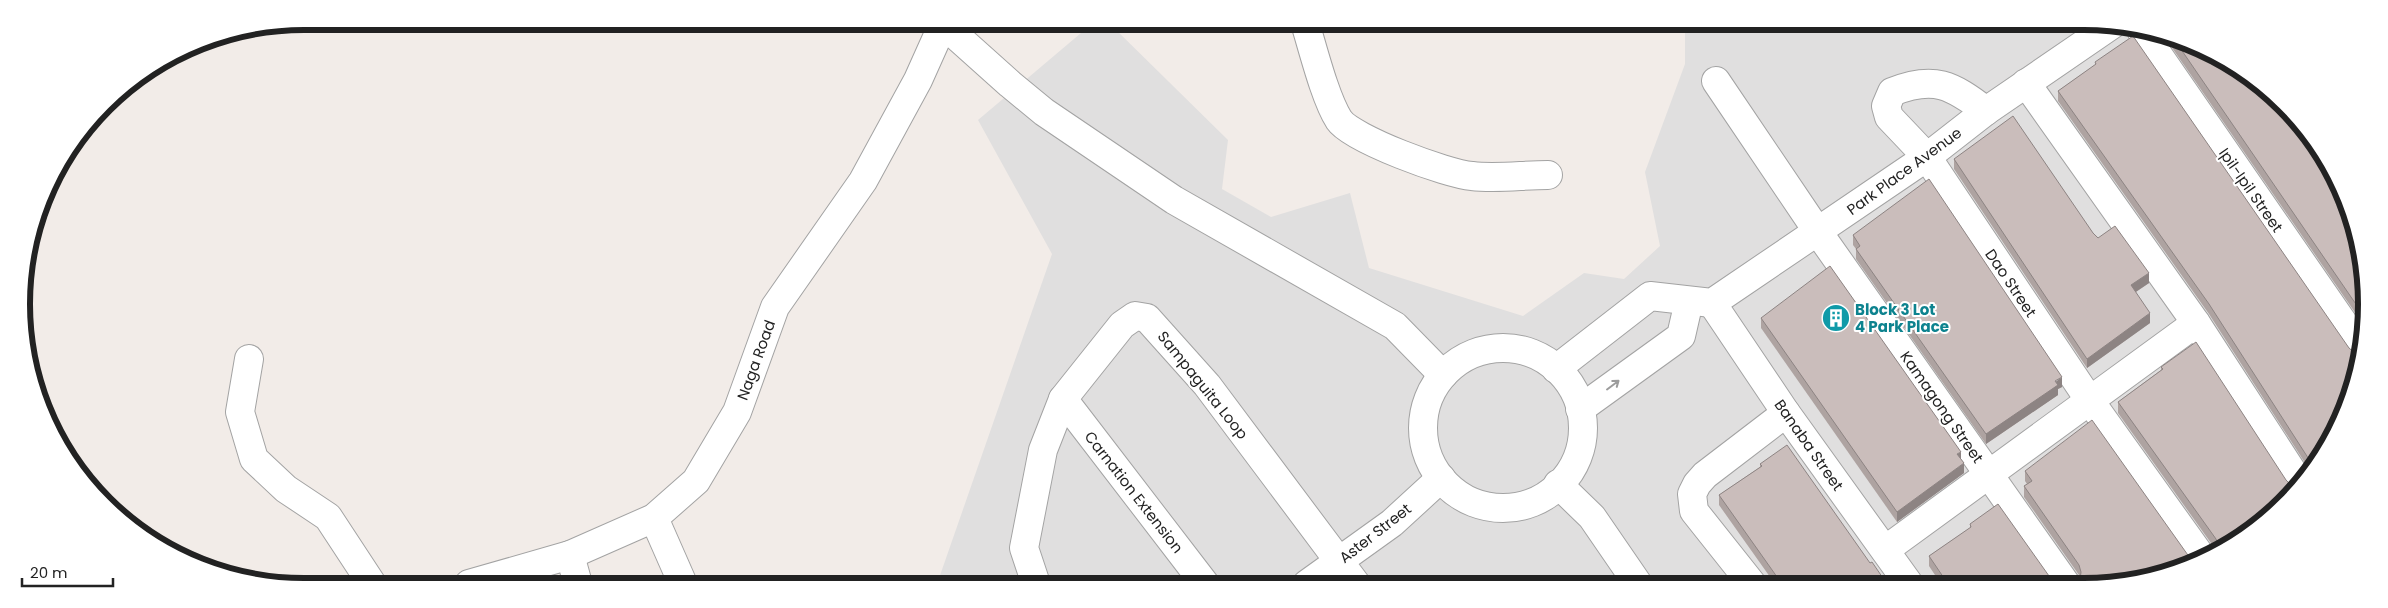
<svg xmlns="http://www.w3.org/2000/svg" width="2388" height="608" font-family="Poppins,sans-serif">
	<rect width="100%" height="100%" fill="#f2ece8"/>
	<path fill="#e0dfdf" d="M1094,22H1108L1228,140L1222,189L1271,217L1350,193L1369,268L1523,316L1584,273L1624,279L1660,246L1645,172L1685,64V26L1835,23L2121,24L2226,59L2308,132L2357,231L2364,341L2337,429L2284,504L2209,558L2121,584H937L1052,254L978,120Z"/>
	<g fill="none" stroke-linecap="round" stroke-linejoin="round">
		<defs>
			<g id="minor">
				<path d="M1305,23C1313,49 1325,98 1339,120C1352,139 1447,174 1472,176C1496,179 1523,175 1548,175"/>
				<path d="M943,24L1010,84L1044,112L1174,200L1395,326L1443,375"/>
				<path d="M2141,30L2362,350"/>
				<path d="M1716,81L1818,232L2066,584"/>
				<path d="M2026,83L2196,323L2299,482"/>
				<path d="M1986,111C1952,85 1934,75 1892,92L1886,106L1889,117L1927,157L2090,401L2203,559"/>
				<path d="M1712,303L1786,413L1909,584"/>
				<circle cx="1503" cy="428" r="80"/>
				<path d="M249,359L240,412L254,459L286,489L328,517L372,584"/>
				<path d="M1556,369L1650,296L1712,303L1927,157L1986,111L2113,24"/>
				<path d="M1063,399L1205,584"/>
				<path d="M1580,409L1681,336L1689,301"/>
				<path d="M1558,484L1592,517L1638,584"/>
				<path d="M654,518L683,584"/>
				<path d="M1885,550L2196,323"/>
				<path d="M570,555L578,584"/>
				<path d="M469,584L570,555L654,518L696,481L737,412L775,307L863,181L918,80L944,22"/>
				<path d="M1036,584L1024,548L1043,450L1063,399L1122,325L1135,316L1147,318L1207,385L1356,584"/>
				<path d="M1307,584L1392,523L1441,478"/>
				<path d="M1752,584L1694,511L1692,494L1697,484L1705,475L1786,413"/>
			</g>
		</defs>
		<use href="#minor" stroke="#a3a3a3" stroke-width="30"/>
		<use href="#minor" stroke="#fff" stroke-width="28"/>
	</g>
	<g fill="#aea3a1">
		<path d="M2166,39L2226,59L2357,231L2363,324Z"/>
		<path d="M2095,62L2349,348L2356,354L2337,429L2309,469L2209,314L2058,101V91L2095,65Z"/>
		<path d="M1954,159L2093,233L2149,283L2136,292L2150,323L2087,368L1954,169Z"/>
		<path d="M1853,235L2062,387L2058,389V395L1986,444L1856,259V249L1853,245Z"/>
		<path d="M1761,318L1964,473L1897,522L1761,328Z"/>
		<path d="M2161,367L2291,485L2284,504L2217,552L2216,550L2118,413V402L2161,370Z"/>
		<path d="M1760,464L1870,563L1887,584H1775L1719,505V495L1760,467Z"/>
		<path d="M2025,471L2190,558L2080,580L2079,575L2024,497V486L2027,484L2025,481Z"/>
		<path d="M1970,524L2054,583L2055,584H1941L1929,566V556L1970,528Z"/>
	</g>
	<g fill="#8d8483">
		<path d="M2149,273V283L2131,295V285Z"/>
		<path d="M2150,313V323L2087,368V359Z"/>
		<path d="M2062,377V387L2058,389V395L1986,444V434Z"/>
		<path d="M1961,452V462L1957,454Z"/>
		<path d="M1964,463V473L1897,522V512Z"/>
	</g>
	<g fill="#cabdbb" stroke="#8d8483">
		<path d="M2133,36L2349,348L2356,354H2360L2337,429L2312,464L2209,304L2058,91L2096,64L2095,62Z"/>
		<path d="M2176,42L2226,59L2308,132L2357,231L2362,313Z"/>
		<path d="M2013,116L2093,233L2098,238L2115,226L2149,273L2131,285L2150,313L2087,359L1954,159Z"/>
		<path d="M1929,179L2062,377L2055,381L2058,385L1986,434L1856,249L1860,246L1853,235Z"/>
		<path d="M1830,266L1961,452L1957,454L1964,463L1897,512L1761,318Z"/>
		<path d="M2196,342L2286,480L2291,485L2296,486L2284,504L2218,551L2219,548L2216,539L2118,402L2163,369L2161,367Z"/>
		<path d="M2092,420L2190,558L2195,562L2121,584H2077L2080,580L2081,572L2079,565L2024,486L2032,481L2025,471Z"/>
		<path d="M1787,445L1870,563L1872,562L1887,584H1782L1719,495L1762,466L1760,464Z"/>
		<path d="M1998,504L2054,583L2055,584H1948L1929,556L1971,527L1970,524Z"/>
	</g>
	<defs><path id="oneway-shaft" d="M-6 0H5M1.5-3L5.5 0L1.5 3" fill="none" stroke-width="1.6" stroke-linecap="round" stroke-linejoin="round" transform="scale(1.25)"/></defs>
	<use stroke="#9c9c9c" href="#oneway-shaft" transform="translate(1613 385) rotate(-37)"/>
	<defs>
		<symbol id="building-disc" viewBox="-11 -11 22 22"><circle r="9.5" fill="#0f9aa8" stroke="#fff"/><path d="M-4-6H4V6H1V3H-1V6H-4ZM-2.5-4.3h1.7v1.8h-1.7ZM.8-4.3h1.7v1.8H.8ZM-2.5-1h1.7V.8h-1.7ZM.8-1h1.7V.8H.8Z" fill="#fff"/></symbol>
	</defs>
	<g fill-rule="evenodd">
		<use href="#building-disc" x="1820" y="302" width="32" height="32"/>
	</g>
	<g text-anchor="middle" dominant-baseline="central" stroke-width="4" stroke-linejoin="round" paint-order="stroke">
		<g font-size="15" fill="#222" stroke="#fff">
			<text transform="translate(1904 171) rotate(-36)">Park Place Avenue</text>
			<text transform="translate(2251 190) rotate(55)">Ipil-Ipil Street</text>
			<text transform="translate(2011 283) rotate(56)">Dao Street</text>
			<text transform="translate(756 360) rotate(-70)">Naga Road</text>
			<text transform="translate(1203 385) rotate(51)">Sampaguita Loop</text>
			<text transform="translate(1942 407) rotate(55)">Kamagong Street</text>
			<text transform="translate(1809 445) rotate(55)">Banaba Street</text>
			<text transform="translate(1134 492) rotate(52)">Carnation Extension</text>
			<text transform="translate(1375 533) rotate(-38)">Aster Street</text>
		</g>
		<g font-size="15" font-weight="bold" fill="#0d838f" stroke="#fff" text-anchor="start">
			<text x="1855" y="309">Block 3 Lot<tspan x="1855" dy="17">4 Park Place</tspan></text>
		</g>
	</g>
	<path d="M0 0H2388V608H0ZM304 30H2084A274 274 0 0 1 2358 304V304A274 274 0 0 1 2084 578H304A274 274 0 0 1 30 304V304A274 274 0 0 1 304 30Z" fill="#fff" fill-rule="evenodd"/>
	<path fill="none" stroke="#222" stroke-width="6" d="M304 30H2084A274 274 0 0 1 2358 304V304A274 274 0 0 1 2084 578H304A274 274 0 0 1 30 304V304A274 274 0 0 1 304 30Z"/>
	<path d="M22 578v8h91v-8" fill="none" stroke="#222222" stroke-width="2.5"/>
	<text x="30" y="578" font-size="15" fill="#222222" stroke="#ffffff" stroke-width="4" paint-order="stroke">20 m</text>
</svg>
